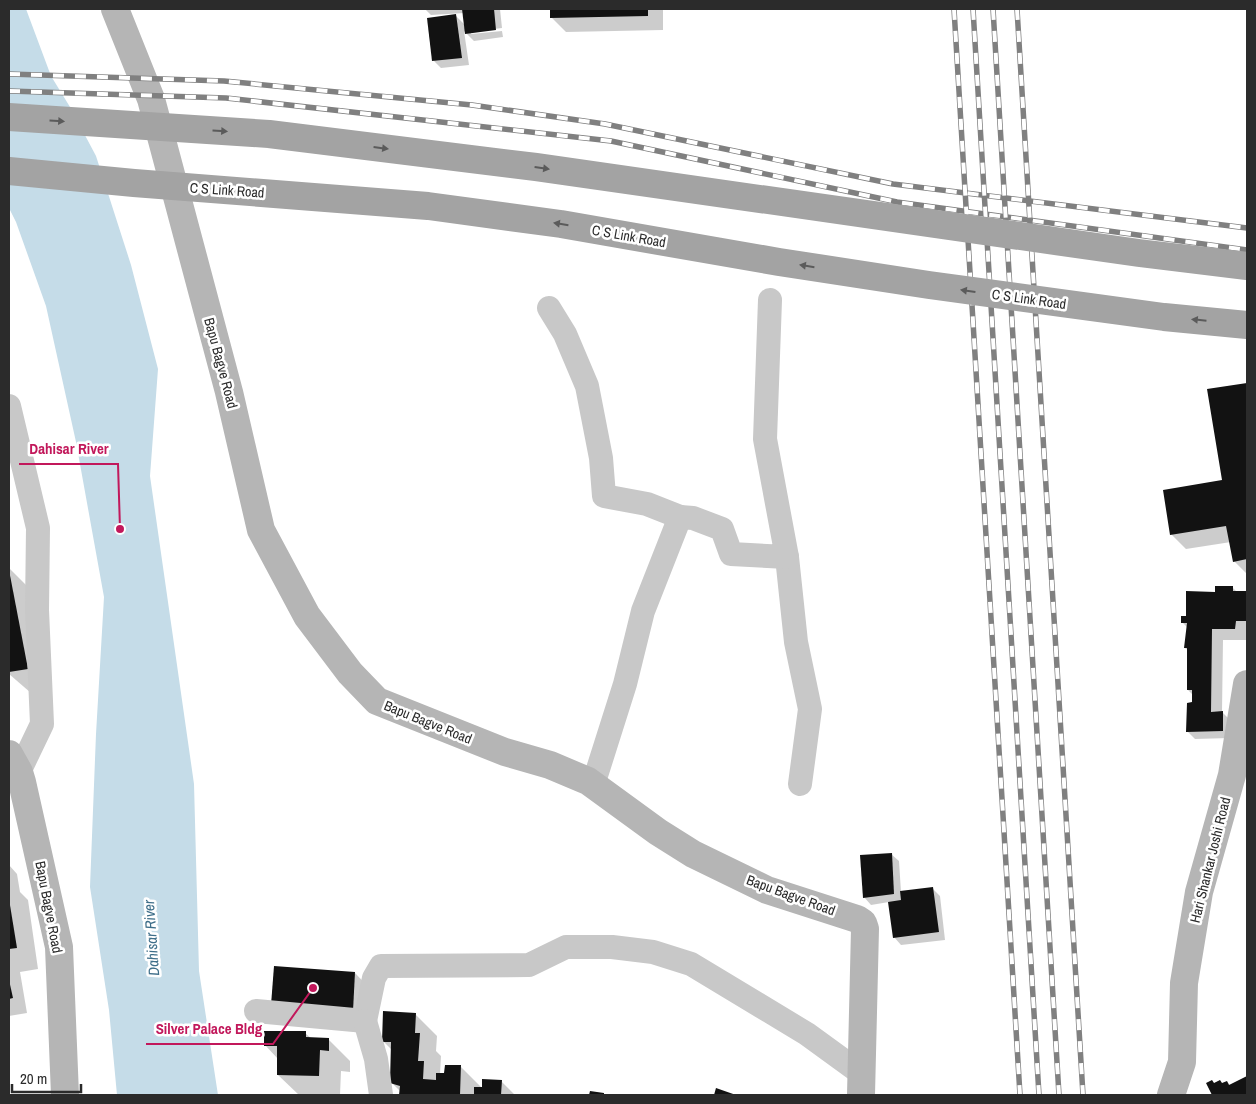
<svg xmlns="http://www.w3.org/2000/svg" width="1256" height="1104" font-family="'Archivo Narrow',sans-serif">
	<rect width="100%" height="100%" fill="#fff"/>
	<path fill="#c5dce8" d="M9,9H26L51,76L70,107L96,156L131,265L158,369L150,476L194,784L199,971L218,1095H117L109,1010L90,887L96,734L104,597L76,442L46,306L16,222L9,208Z"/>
	<g fill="#0003">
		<path d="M425,9H500L502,28L471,32V34L502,31L503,37L474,41L464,31L469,65L441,68L434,61L456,16L465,25L464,13L431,15Z"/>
		<path d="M551,9H663V30L566,32L551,17Z"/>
		<path d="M1247,384V574L1234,561L1231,542L1186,549L1171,534L1223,481Z"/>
		<path d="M9,568L30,589L31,693L9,674Z"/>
		<path d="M1232,587L1237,592H1247V632L1246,640H1223L1222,712L1230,720V738L1195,739L1187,731L1193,695L1188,690L1189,651L1185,648L1188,628L1182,622L1216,593Z"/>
		<path d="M891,854L899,861L901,892L933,889L940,896L945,940L901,945L894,937L889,902L871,905L864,897Z"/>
		<path d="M9,865L17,874L20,892L28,900L38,969L20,972L27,1013L9,1016Z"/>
		<path d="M355,973L376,995L374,1032L294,1026Z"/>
		<path d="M415,1014L437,1036L436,1051L441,1056L440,1074H445L461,1067L483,1089L501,1081L515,1095H400L401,1092L392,1083V1050L383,1041Z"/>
		<path d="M305,1033L312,1039H328L350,1061V1072L341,1071L340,1095H299L278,1075V1059L265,1045Z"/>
		<path d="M1247,1078V1095H1214L1208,1084H1223L1227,1082L1231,1086Z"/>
	</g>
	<g fill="#121212">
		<path d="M462,9H494L496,30L465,34Z"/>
		<path d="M550,9H648V16L550,18Z"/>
		<path d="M456,14L462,58L432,61L427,18Z"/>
		<path d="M1247,383V559L1233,562L1226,526L1170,535L1163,490L1222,480L1207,389Z"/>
		<path d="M9,570L28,669L9,672Z"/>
		<path d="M1215,586H1233V591H1247V621H1236L1235,629H1212L1211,712L1223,711V731L1186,732L1187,703L1192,702V690H1187V648H1184L1187,623H1181V616H1186V591L1215,592Z"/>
		<path d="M892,853L894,894L863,898L860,855Z"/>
		<path d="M933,887L939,932L893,938L888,902L901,900L900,891Z"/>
		<path d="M9,899L17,948L9,949Z"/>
		<path d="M274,966L355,972L353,1011L271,1005Z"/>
		<path d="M9,980L13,998L9,999Z"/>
		<path d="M383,1011L416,1013L415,1033H420L418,1061H424L423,1079L436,1080V1073H444L445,1065H461L460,1095H399L400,1086L390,1083L391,1042H382Z"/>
		<path d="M264,1031H306V1037L329,1038V1051L320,1050L319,1076L277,1075V1046H264Z"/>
		<path d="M1247,1076V1095H1212L1206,1083L1212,1080L1214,1083L1220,1080L1222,1083L1227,1081L1229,1085Z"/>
		<path d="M482,1079L502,1080L501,1095H474V1087H482Z"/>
		<path d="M716,1088L736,1095H714Z"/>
		<path d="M590,1091L604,1093V1095H589Z"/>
	</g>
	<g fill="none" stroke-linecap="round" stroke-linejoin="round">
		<g stroke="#c8c8c8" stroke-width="24">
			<path d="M549,308L565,334L587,386L601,458L604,496L647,504L680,517"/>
			<path d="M9,406L38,528L37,610L42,724L19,772L9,773"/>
			<path d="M787,557L796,642L810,709L800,784"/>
			<path d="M593,785L625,684L643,611L680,517L693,518L722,529L731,554L787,557L765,439L770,300"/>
			<path d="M256,1011L365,1021L374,978L381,966L529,965L566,947H612L653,952L691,964L807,1034L862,1074"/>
			<path d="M365,1021L376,1059L381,1095"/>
		</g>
		<g stroke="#b5b5b5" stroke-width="28">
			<path d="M115,9L151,99L229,392L261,530L307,616L350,673L377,701L505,752L550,765L588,781L658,832L693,854L767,890L857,919L863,923L865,929L861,1095"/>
			<path d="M9,754L19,772L22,782L59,947L65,1095"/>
			<path d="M1171,1095L1182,1062L1184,983L1199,892L1232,775L1247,684"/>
		</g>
		<defs>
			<g id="rail">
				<path d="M954,9L1020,1095"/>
				<path d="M973,9L1039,1095"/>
				<path d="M993,9L1059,1095"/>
				<path d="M1017,9L1083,1095"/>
				<path d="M9,74L224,81L472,105L605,124L893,184L1247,228"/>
				<path d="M9,91L226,98L611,141L897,202L1247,250"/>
			</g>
		</defs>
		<use href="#rail" stroke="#808080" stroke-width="5.5"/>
		<use href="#rail" stroke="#fff" stroke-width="4" stroke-dasharray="11" stroke-linecap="butt"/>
		<g stroke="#a3a3a3" stroke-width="28">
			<path d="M9,117L269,134L536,167L1139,253L1247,266"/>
			<path d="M9,171L134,183L428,206L561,224L779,262L929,285L1164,317L1247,325"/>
		</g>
	</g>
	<defs><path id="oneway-solid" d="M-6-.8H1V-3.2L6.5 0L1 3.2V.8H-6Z" transform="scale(1.25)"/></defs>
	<g fill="#5b5b5b">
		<use href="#oneway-solid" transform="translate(57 121) rotate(4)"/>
		<use href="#oneway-solid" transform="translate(220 131) rotate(4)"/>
		<use href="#oneway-solid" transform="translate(381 148) rotate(7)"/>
		<use href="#oneway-solid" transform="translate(542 168) rotate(8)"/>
		<use href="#oneway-solid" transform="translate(561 224) rotate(-171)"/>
		<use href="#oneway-solid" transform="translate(807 266) rotate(-171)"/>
		<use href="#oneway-solid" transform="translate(968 291) rotate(-172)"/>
		<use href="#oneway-solid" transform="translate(1199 320) rotate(-174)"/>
	</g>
	<g text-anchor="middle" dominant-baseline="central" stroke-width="5" stroke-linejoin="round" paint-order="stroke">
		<g font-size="14" fill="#2b2b2b" stroke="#fff">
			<text transform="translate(227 190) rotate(4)">C S Link Road</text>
			<text transform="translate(629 236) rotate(10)">C S Link Road</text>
			<text transform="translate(1029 299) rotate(8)">C S Link Road</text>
			<text transform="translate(221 363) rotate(75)">Bapu Bagve Road</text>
			<text transform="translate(428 722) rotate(22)">Bapu Bagve Road</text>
			<text transform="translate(1210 860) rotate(-76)">Hari Shankar Joshi Road</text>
			<text transform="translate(791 895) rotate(20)">Bapu Bagve Road</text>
			<text transform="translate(49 907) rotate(79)">Bapu Bagve Road</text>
		</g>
		<g font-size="15" font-style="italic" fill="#3e6e89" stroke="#fff">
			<text transform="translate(151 938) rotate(-94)">Dahisar River</text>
		</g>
	</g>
	<path fill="none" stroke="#c2185b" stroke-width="2" d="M120 529L118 464H19M313 988L273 1044H146"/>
	<g fill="#c2185b" stroke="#fff" stroke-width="2">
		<circle cx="120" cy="529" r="5"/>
		<circle cx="313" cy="988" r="5"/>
	</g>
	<g font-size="15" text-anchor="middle" font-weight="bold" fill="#c2185b" stroke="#fff" stroke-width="5" stroke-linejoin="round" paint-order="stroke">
		<text x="69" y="454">Dahisar River</text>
		<text x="209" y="1034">Silver Palace Bldg</text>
	</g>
	<rect width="1256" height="1104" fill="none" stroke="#2b2b2b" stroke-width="20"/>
	<path d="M12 1084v8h69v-8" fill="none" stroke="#2b2b2b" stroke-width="2.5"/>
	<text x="20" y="1084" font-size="15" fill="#2b2b2b" stroke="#ffffff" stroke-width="4" paint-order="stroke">20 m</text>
</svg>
